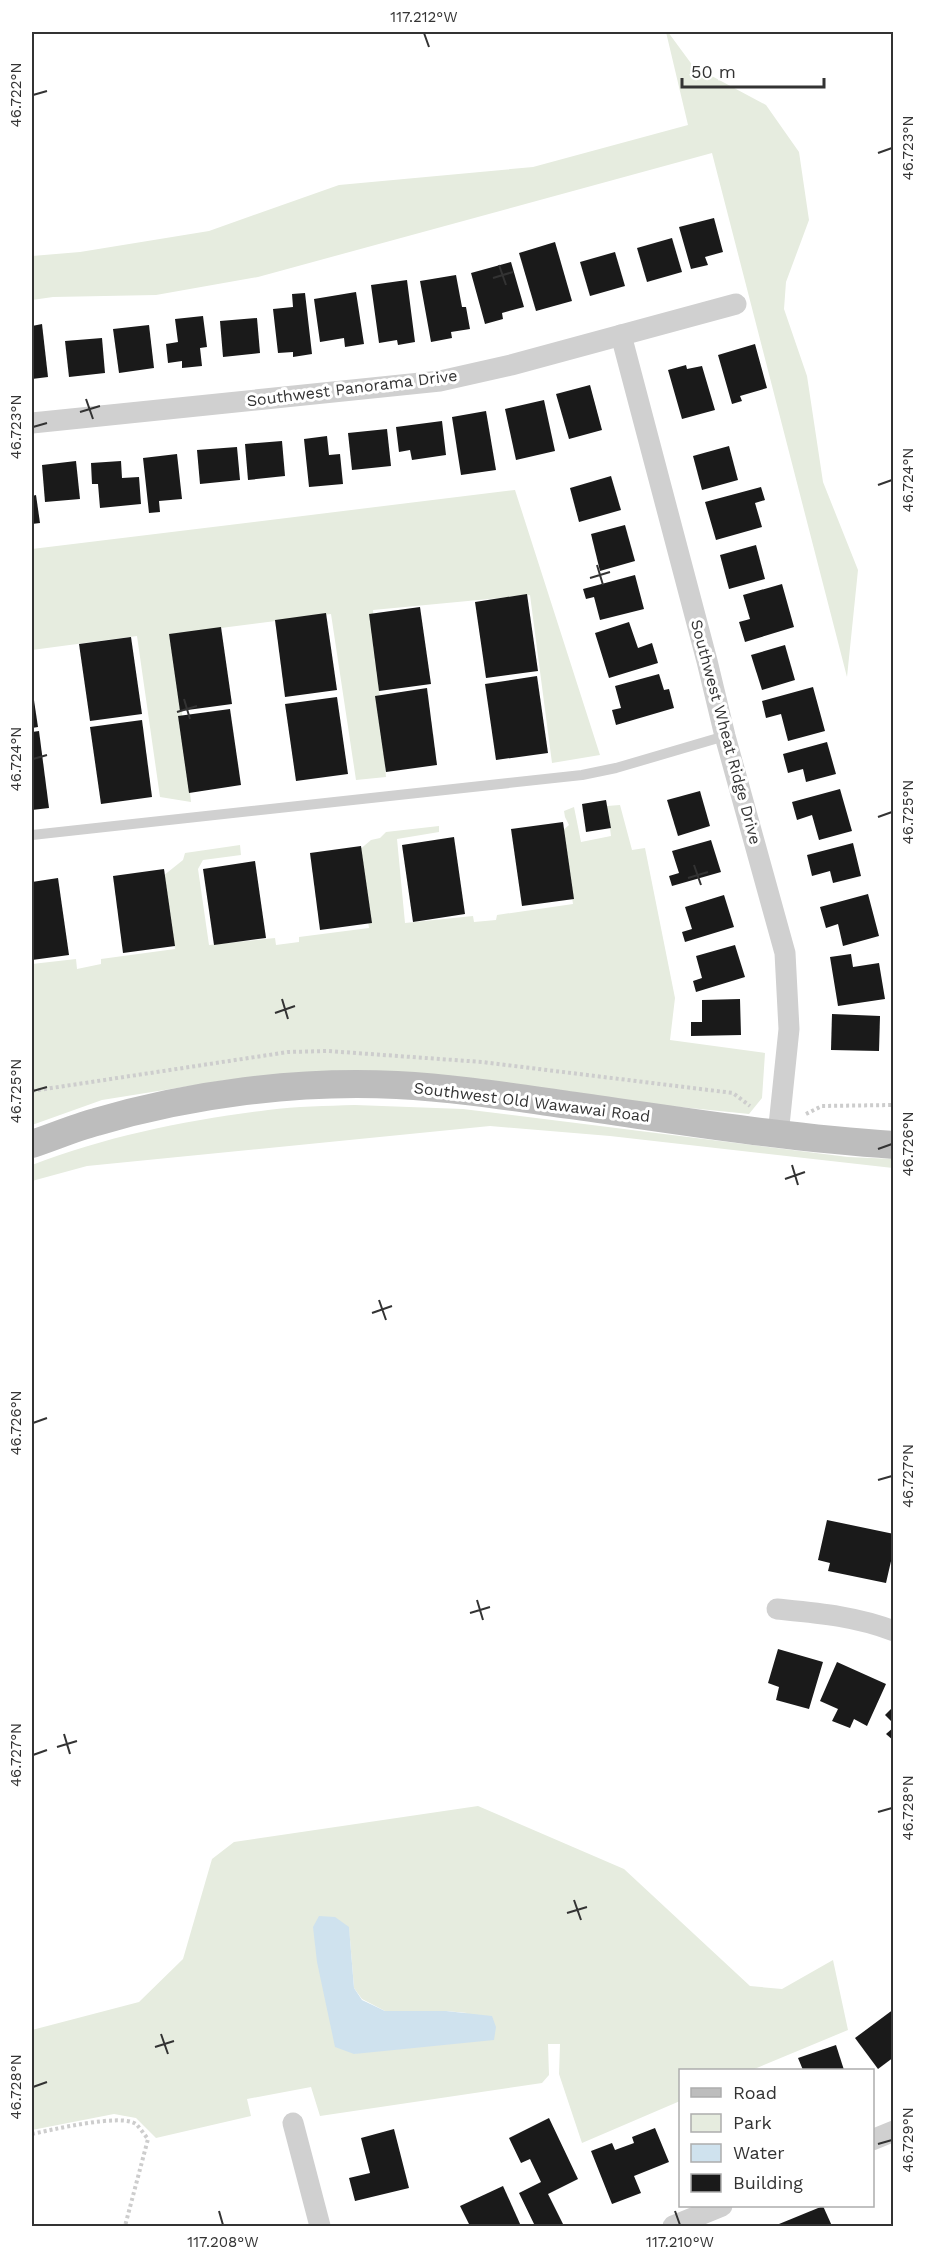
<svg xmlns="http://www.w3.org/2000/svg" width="925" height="2258" font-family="'Work Sans',sans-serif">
	<rect width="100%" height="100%" fill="#fff"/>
	<g fill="#e6ecdf" fill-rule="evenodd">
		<path d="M666,32H668L693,66L766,105L799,152L809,220L786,282L784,309L807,376L823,482L858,570L847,677L712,153L258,277L156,295L53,297L32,300V256L80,252L209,231L339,185L533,167L688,125Z"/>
		<path d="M515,490L600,755L552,763L530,595L373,610L386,777L356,780L331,614L174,634L191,802L160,797L137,636L32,650V549Z"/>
		<path d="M620,805L632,850L645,848L675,998L670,1040L765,1053L762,1098L749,1114L670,1106L227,1080L102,1100L32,1125V964L76,959L77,969L101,964V959L175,949L163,876L183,860L185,853L240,845L241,855L203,860L198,869L209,945L275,938L276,945L299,942V937L369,928L358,851L371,840L380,838L386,832L439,826V832L397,839L405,923L473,916L474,922L496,920L497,915L573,904L562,831L569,825L565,817L564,811L574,807L581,842L611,836L607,806Z"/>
		<path d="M355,1105L463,1109L848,1157L894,1159L893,1168L610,1136L490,1126L87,1166L32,1181V1165C107,1136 188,1120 268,1110C297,1106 326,1106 355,1105Z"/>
		<path d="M478,1806L624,1869L750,1986L782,1989L833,1960L848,2030L752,2070H680V2101L582,2143L559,2074L560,2044H548L549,2075L542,2083L320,2116L311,2087L247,2099L251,2116L156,2138L136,2118L114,2114L32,2130V2030L139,2002L183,1959L212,1859L234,1842ZM349,1927L354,1988L362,1999L385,2011H446L467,2013L354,2054Z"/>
	</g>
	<path fill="#cfe2ee" d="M319,1916L335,1917L349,1927L354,1988L362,2000L385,2011H446L492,2016L496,2027L494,2040L354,2054L335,2047L317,1962L313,1927Z"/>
	<g fill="#1a1a1a">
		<path d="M714,218L723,252L705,257L708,265L691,269L679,227Z"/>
		<path d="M672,238L682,272L647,282L637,248Z"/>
		<path d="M555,242L572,301L536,311L519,253Z"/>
		<path d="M615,252L625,286L590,296L580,262Z"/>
		<path d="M511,262L524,307L502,313L503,319L485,324L471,273Z"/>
		<path d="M456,275L462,307H466L470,329L451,332L452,338L431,342L420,281Z"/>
		<path d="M407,280L415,342L398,345L397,340L379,343L371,285Z"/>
		<path d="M356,292L364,344L345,347L344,338L320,342L314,299Z"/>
		<path d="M305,293L312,354L293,357V352L278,353L273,309L293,307L292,294Z"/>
		<path d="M203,316L207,347L200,348L202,366L182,368V361L168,363L166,344L178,342L175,319Z"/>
		<path d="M257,318L260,353L223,357L220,321Z"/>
		<path d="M42,324L48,377L32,379V326Z"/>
		<path d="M149,325L154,368L119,373L113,329Z"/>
		<path d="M102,338L105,373L69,377L65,341Z"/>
		<path d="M755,344L767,388L740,396L742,401L732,404L718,355Z"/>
		<path d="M686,365L687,369L702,366L715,410L682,419L668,370Z"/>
		<path d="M590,385L602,430L569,439L556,394Z"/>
		<path d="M544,400L555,451L516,460L505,409Z"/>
		<path d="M486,411L496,470L461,475L452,417Z"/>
		<path d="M442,421L446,455L412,460L410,450L399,452L396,427Z"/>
		<path d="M387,429L391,466L352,470L348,433Z"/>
		<path d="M327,436L329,455L340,454L343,484L309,487L304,439Z"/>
		<path d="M282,441L285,476L248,480L245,444Z"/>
		<path d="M729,446L738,480L702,490L693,456Z"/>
		<path d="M237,447L240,480L200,484L197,450Z"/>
		<path d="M177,454L182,499L159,501L160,512L149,513L143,458Z"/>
		<path d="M76,461L80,499L45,502L42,465Z"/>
		<path d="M121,461L122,478L139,477L141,504L100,508L98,484H92L91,463Z"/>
		<path d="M611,476L621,510L579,522L570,488Z"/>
		<path d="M761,487L765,500L755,503L762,527L716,540L705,502Z"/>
		<path d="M36,495L40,523L32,524V496Z"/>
		<path d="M625,525L635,561L600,571L591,534Z"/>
		<path d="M756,545L765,579L729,589L720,555Z"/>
		<path d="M635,575L644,609L600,620L594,597L586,599L583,589Z"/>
		<path d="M782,584L794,627L745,642L739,622L750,619L743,595Z"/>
		<path d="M527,594L538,671L486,678L475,602Z"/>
		<path d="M420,607L431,684L379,691L369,614Z"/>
		<path d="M326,613L337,690L285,697L275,620Z"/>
		<path d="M629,622L638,648L652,643L658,663L609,678L595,633Z"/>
		<path d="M221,627L232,704L180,711L169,634Z"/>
		<path d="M131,637L142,714L90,721L79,644Z"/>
		<path d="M785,645L795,680L762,690L751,655Z"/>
		<path d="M659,674L664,690L669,689L674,708L616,725L612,710L621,708L615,686Z"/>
		<path d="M537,676L548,753L496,760L485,684Z"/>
		<path d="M32,687L38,727L32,728Z"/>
		<path d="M813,687L825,731L788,741L781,714L766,718L762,701Z"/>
		<path d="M427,688L437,765L386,772L375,696Z"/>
		<path d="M337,697L348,774L296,781L285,704Z"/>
		<path d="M230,709L241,785L189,793L178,716Z"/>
		<path d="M142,720L152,797L101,804L90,727Z"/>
		<path d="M39,731L49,808L32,810V732Z"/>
		<path d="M827,742L836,774L806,782L803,769L788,773L783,754Z"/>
		<path d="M840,789L852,831L819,840L812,815L797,820L792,802Z"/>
		<path d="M700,791L710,826L678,836L667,800Z"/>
		<path d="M606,800L611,828L586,832L582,804Z"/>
		<path d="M563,822L574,899L522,906L511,829Z"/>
		<path d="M454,837L465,914L413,922L402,845Z"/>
		<path d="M711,840L721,872L672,886L669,876L679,873L672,851Z"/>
		<path d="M853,843L861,876L833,883L830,871L812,876L807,855Z"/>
		<path d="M361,846L372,923L320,930L310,853Z"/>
		<path d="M255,861L266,938L214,945L203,869Z"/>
		<path d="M164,869L175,946L123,953L113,876Z"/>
		<path d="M58,878L69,955L32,960V882Z"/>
		<path d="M868,894L879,936L843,946L838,924L826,928L820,907Z"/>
		<path d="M724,895L734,927L685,942L682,932L692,929L685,907Z"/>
		<path d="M735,945L745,977L696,992L693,981L702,978L696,956Z"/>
		<path d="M851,954L853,967L879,963L885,999L838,1006L830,957Z"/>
		<path d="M740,999L741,1035L691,1036V1022H702V1000Z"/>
		<path d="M832,1014L880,1016L879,1051L831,1050Z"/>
		<path d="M827,1520L894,1534V1548L886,1583L828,1571L830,1563L818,1560Z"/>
		<path d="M778,1649L823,1662L809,1709L776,1700L779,1687L768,1683Z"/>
		<path d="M837,1662L886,1684L867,1726L854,1719L850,1728L832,1721L838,1709L820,1701Z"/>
		<path d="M894,1706V1724L885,1715Z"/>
		<path d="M894,1727V1741L886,1734Z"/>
		<path d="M894,2009V2057L878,2069L855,2038Z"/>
		<path d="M836,2045L844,2070H803L798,2058Z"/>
		<path d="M549,2118L578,2179L548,2194L564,2226H535L519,2193L541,2182L530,2159L521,2163L509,2138Z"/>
		<path d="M655,2128L669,2162L634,2176L641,2193L612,2204L591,2151L612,2143L615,2150L634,2143L632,2137Z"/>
		<path d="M394,2129L409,2188L355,2201L349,2178L370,2173L361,2138Z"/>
		<path d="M503,2186L521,2226H470L460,2206Z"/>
		<path d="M823,2206L832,2226H780L779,2224Z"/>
	</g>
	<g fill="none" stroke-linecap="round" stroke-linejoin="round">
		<g stroke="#cdcdcd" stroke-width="4" stroke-dasharray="3 3" stroke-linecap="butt">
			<path d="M32,1091L288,1052L328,1051L482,1062L733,1093L750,1106"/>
			<path d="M806,1114L822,1106L894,1105"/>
			<path d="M32,2134C51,2130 121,2113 136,2124C140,2128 144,2134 148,2139L125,2226"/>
		</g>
		<path stroke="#d0d0d0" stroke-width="10" d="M32,835L582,775L616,768L725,736"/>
		<g stroke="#d0d0d0" stroke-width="21">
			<path d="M621,335L707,661L725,736L785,953L789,1029L778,1135"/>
			<path d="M32,423L440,381L511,365L736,304"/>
			<path d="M777,1609C817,1613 855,1616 894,1631"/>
			<path d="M293,2123L320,2226"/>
			<path d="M872,2140L894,2131"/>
			<path d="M673,2226L722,2206"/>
		</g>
		<path stroke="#bdbdbd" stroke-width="28" d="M32,1144C53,1137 74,1128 96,1122C190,1094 299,1080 397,1085C455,1088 512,1097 569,1105C677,1120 785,1138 894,1145"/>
	</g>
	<path fill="none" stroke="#333" stroke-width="2" d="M424,33L429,47M33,95L47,91M878,153L892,148M499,265L506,285M493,278L513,272M86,399L93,419M80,412L100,406M33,427L47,423M878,485L892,480M597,565L603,585M590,578L610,572M184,699L190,719M177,712L197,706M33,759L47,755M878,817L892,812M694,865L701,885M688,878L708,872M282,999L288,1019M275,1013L295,1006M33,1091L47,1087M878,1149L892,1144M792,1165L798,1185M785,1179L805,1172M379,1300L386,1320M372,1313L392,1306M33,1423L47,1418M878,1480L892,1476M477,1600L483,1620M470,1613L490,1607M64,1734L70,1754M57,1747L77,1741M33,1755L47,1750M878,1812L892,1808M574,1900L581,1920M567,1913L587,1907M161,2034L168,2054M155,2047L174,2041M33,2087L47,2082M878,2144L892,2140M219,2211L223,2225M675,2211L680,2225"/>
	<g text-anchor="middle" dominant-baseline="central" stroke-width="6" stroke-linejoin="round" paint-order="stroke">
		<g font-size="16" fill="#333" stroke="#fff">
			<text transform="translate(352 388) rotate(-7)">Southwest Panorama Drive</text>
			<text transform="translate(726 732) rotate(75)">Southwest Wheat Ridge Drive</text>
			<text transform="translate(532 1102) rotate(7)">Southwest Old Wawawai Road</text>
		</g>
	</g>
	<rect width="925" height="2258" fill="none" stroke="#ffffff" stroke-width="66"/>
	<rect x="679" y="2069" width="195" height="138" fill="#ffffff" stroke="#adadad" stroke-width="1.5"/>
	<rect x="691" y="2088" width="30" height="9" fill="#bdbdbd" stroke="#adadad" stroke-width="1.5"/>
	<text x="733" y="2099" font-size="18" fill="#333333">Road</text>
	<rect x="691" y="2114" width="30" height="18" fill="#e6ecdf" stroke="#adadad" stroke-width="1.5"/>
	<text x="733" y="2129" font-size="18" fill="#333333">Park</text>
	<rect x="691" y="2144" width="30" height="18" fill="#cfe2ee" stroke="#adadad" stroke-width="1.5"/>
	<text x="733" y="2159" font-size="18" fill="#333333">Water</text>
	<rect x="691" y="2174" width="30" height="18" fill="#1a1a1a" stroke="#adadad" stroke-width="1.5"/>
	<text x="733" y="2189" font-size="18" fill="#333333">Building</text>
	<path d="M682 78v9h142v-9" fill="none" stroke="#333333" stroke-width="3"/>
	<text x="691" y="78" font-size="18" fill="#333333" stroke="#ffffff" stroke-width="4.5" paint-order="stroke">50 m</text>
	<rect x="33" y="33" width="859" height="2192" fill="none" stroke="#333" stroke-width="2"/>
	<g font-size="15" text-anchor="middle" fill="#333">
		<text x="424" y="22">117.212°W</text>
		<text transform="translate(16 95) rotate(-90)" y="5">46.722°N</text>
		<text transform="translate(908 148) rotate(-90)" y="5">46.723°N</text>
		<text transform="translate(16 427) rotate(-90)" y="5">46.723°N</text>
		<text transform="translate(908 480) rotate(-90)" y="5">46.724°N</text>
		<text transform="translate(16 759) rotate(-90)" y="5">46.724°N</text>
		<text transform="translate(908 812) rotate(-90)" y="5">46.725°N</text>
		<text transform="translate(16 1091) rotate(-90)" y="5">46.725°N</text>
		<text transform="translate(908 1144) rotate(-90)" y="5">46.726°N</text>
		<text transform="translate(16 1423) rotate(-90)" y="5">46.726°N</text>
		<text transform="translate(908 1476) rotate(-90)" y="5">46.727°N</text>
		<text transform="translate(16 1755) rotate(-90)" y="5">46.727°N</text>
		<text transform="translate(908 1808) rotate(-90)" y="5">46.728°N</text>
		<text transform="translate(16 2087) rotate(-90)" y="5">46.728°N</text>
		<text transform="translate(908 2140) rotate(-90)" y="5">46.729°N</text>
		<text x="223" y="2247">117.208°W</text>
		<text x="680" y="2247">117.210°W</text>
	</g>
</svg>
